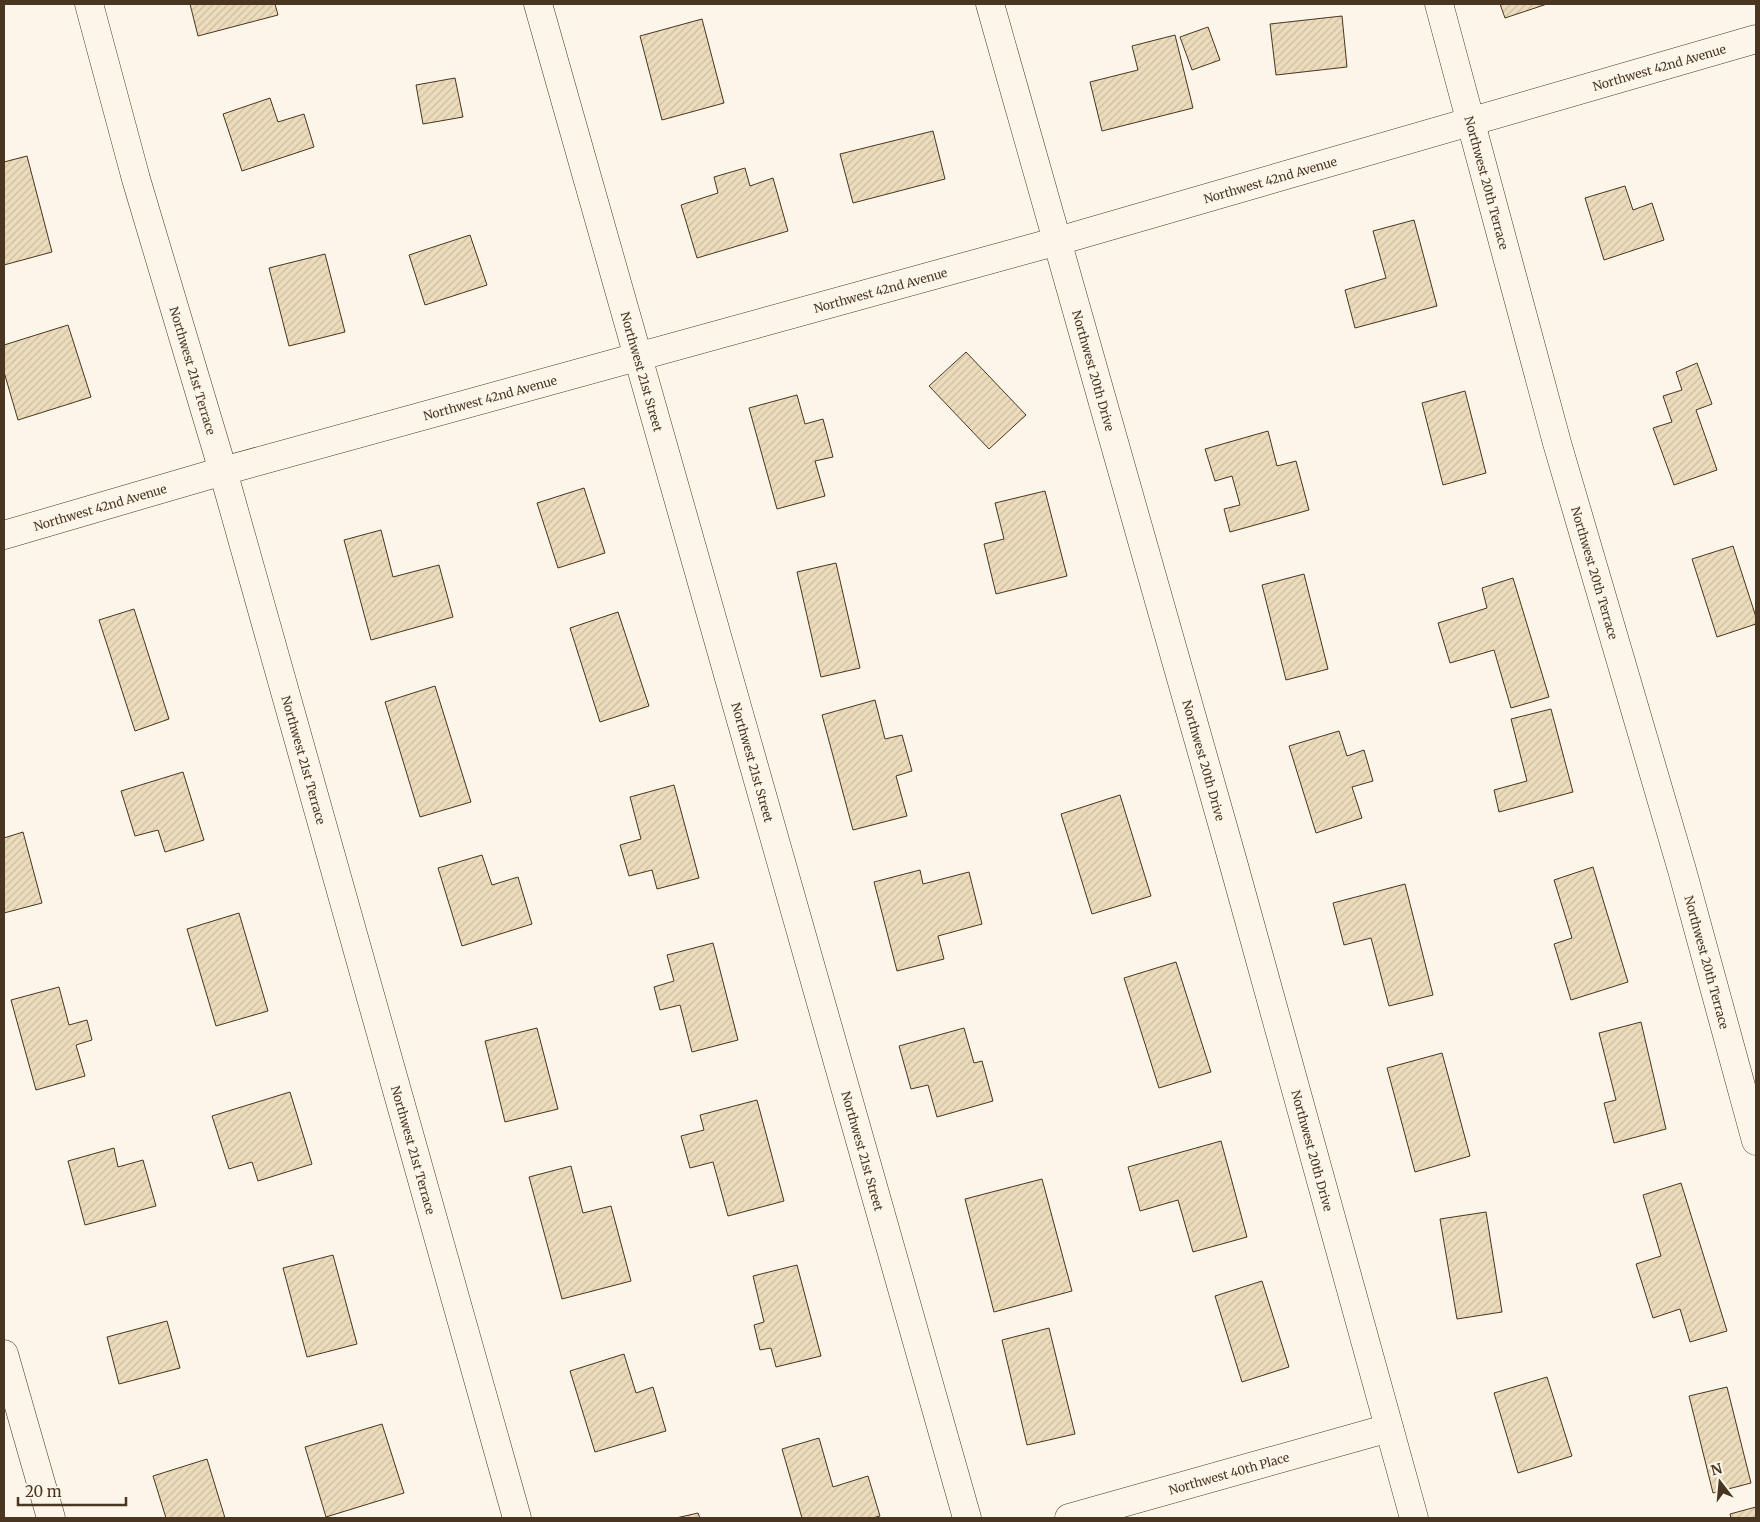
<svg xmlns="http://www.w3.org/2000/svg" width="1760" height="1522" font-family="Merriweather,serif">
	<defs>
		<pattern id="building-hatch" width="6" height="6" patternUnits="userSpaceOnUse" patternTransform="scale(1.25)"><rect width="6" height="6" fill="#ecdcbc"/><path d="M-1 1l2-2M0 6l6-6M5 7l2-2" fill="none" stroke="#ccbda1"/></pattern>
	</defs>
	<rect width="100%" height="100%" fill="#fbf6e9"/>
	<g fill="url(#building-hatch)" stroke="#4a3520">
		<path d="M190,4H275L278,15L198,36Z"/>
		<path d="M1500,4H1547L1505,18Z"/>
		<path d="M1342,16L1347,67L1276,75L1270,24Z"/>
		<path d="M702,19L724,103L662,120L640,36Z"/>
		<path d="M1208,27L1220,60L1192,70L1180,37Z"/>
		<path d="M1175,35L1193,108L1102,131L1090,82L1138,70L1132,46Z"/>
		<path d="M455,78L463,117L423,124L416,85Z"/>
		<path d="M270,98L278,122L304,114L314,147L242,171L223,114Z"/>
		<path d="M933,131L945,179L853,203L840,154Z"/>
		<path d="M27,156L52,252L4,265V162Z"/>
		<path d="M745,168L750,186L773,178L788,231L697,258L681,205L718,193L714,177Z"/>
		<path d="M1625,186L1633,210L1652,203L1664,240L1604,260L1585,198Z"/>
		<path d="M1414,220L1437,306L1355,328L1345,290L1386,278L1373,231Z"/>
		<path d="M470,235L487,285L425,305L409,255Z"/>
		<path d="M325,254L345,332L289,346L269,268Z"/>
		<path d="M68,325L91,397L18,420L4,372V345Z"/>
		<path d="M966,352L1026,415L989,449L929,386Z"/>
		<path d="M1697,363L1712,404L1696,410L1717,470L1674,485L1653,428L1672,422L1663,396L1682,390L1676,372Z"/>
		<path d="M1465,391L1486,473L1443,485L1422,403Z"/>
		<path d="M797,395L805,424L823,419L833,457L815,461L825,496L777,509L749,408Z"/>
		<path d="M1268,431L1277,466L1296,461L1309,510L1230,532L1224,509L1240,505L1232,476L1215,481L1205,449Z"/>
		<path d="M584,488L605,553L558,568L537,503Z"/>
		<path d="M1045,491L1067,576L996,594L984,544L1004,539L995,503Z"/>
		<path d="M381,530L393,577L439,565L453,617L371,640L344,540Z"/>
		<path d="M1733,546L1756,617V624L1717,637L1692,559Z"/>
		<path d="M836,563L860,668L821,677L797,572Z"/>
		<path d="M1304,574L1328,669L1286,680L1262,585Z"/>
		<path d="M1513,578L1549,697L1511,708L1494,650L1450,663L1438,623L1487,608L1482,588Z"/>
		<path d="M134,609L169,719L135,731L99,620Z"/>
		<path d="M618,612L649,706L600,722L570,628Z"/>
		<path d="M435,686L471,802L420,817L385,702Z"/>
		<path d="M875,700L885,739L902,735L912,771L896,776L907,816L853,830L822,715Z"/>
		<path d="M1551,709L1573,792L1499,812L1494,790L1527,781L1511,719Z"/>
		<path d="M1339,731L1347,756L1364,750L1373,781L1352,787L1362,818L1316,833L1289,746Z"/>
		<path d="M183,772L204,840L165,852L158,830L135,836L121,791Z"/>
		<path d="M674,785L699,878L657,889L652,870L629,876L620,845L641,839L630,797Z"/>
		<path d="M1120,795L1151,896L1092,914L1061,814Z"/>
		<path d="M23,832L42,903L4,913V838Z"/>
		<path d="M482,855L492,885L518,877L532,924L462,946L438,868Z"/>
		<path d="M1593,867L1628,982L1571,1000L1554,944L1572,938L1554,880Z"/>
		<path d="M920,870L923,884L969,872L982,924L938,936L944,959L897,971L874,882Z"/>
		<path d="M1405,884L1433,995L1389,1006L1371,938L1344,945L1333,903Z"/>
		<path d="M239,913L268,1011L216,1026L187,929Z"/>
		<path d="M713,943L738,1040L692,1052L680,1005L660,1010L654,987L674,981L667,955Z"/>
		<path d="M1176,962L1211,1072L1159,1088L1124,978Z"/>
		<path d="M59,987L69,1025L87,1020L92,1040L76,1045L85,1076L36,1090L11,1000Z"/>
		<path d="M1641,1022L1666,1129L1614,1143L1604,1103L1616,1100L1599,1033Z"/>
		<path d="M537,1028L558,1109L505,1122L485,1041Z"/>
		<path d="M964,1028L974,1063L982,1061L993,1101L937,1117L928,1085L911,1089L899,1046Z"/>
		<path d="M1442,1053L1470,1156L1415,1172L1387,1068Z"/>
		<path d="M290,1092L312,1164L258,1181L252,1162L229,1169L212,1116Z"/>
		<path d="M757,1100L784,1201L728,1216L713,1162L690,1168L681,1136L704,1130L700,1115Z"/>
		<path d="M1221,1141L1247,1237L1193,1252L1178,1200L1140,1211L1128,1167Z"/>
		<path d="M114,1148L118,1167L143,1160L156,1206L85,1225L68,1161Z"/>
		<path d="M571,1166L583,1213L611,1206L631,1281L562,1299L529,1177Z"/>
		<path d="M1042,1179L1072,1291L994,1312L965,1199Z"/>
		<path d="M1681,1183L1727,1331L1690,1342L1680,1309L1653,1318L1636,1264L1661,1256L1643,1195Z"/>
		<path d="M1486,1212L1502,1312L1457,1319L1440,1219Z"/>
		<path d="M333,1255L357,1344L307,1357L283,1268Z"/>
		<path d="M797,1265L821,1356L776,1367L771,1348L760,1350L754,1325L764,1322L753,1276Z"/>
		<path d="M1262,1281L1289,1367L1242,1382L1215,1296Z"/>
		<path d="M167,1321L180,1368L119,1384L107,1337Z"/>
		<path d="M1049,1328L1075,1434L1027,1445L1002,1340Z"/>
		<path d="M624,1354L636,1393L653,1387L666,1431L595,1452L570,1371Z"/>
		<path d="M1547,1377L1572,1456L1518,1473L1494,1393Z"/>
		<path d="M1727,1387L1751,1483L1713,1493L1689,1396Z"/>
		<path d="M382,1424L404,1493L326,1517L305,1447Z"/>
		<path d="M819,1438L833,1487L868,1476L880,1516L873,1518H802L782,1449Z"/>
		<path d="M207,1459L225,1518H166L153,1476Z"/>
		<path d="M1756,1507V1518H1731L1730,1514Z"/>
		<path d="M698,1513L700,1518H676Z"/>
	</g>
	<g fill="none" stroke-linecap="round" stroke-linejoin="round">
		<defs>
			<g id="street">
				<path id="s1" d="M89,4L136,179L223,471L517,1518"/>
				<path id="s2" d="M538,4L967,1518"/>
				<path id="s3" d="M990,4L1233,862L1414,1518"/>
				<path id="s4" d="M1439,4L1557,443L1682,870L1756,1141"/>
				<path id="s5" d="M4,535L223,471L1058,241L1756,39"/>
				<path d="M4,1354L51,1518"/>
				<path id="s6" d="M1069,1518L1389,1428"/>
			</g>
		</defs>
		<use href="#street" stroke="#4a3520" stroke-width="29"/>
		<use href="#street" stroke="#fbf6e9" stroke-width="28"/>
	</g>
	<g text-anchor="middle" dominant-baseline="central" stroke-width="4" stroke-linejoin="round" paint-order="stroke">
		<g font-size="12" fill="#4a3520" stroke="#fbf6e9">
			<text stroke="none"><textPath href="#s5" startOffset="1720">Northwest 42nd Avenue</textPath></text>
			<text stroke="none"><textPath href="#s5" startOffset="1315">Northwest 42nd Avenue</textPath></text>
			<text stroke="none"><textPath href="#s4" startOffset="185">Northwest 20th Terrace</textPath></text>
			<text stroke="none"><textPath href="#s5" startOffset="910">Northwest 42nd Avenue</textPath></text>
			<text stroke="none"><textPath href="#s1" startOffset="381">Northwest 21st Terrace</textPath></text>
			<text stroke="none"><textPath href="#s2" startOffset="382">Northwest 21st Street</textPath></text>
			<text stroke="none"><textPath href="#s3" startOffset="381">Northwest 20th Drive</textPath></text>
			<text stroke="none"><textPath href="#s5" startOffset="505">Northwest 42nd Avenue</textPath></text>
			<text stroke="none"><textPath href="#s5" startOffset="100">Northwest 42nd Avenue</textPath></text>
			<text stroke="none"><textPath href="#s4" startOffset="590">Northwest 20th Terrace</textPath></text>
			<text stroke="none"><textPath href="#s3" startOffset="786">Northwest 20th Drive</textPath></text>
			<text stroke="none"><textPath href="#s1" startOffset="786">Northwest 21st Terrace</textPath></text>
			<text stroke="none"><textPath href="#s2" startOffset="788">Northwest 21st Street</textPath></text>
			<text stroke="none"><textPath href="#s4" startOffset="995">Northwest 20th Terrace</textPath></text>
			<text stroke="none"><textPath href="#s1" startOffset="1191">Northwest 21st Terrace</textPath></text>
			<text stroke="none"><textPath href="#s2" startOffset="1192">Northwest 21st Street</textPath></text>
			<text stroke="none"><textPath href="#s3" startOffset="1191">Northwest 20th Drive</textPath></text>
			<text stroke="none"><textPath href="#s6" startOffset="166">Northwest 40th Place</textPath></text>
		</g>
	</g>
	<rect width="1760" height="1522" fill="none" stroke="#4a3520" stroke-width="10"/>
	<g transform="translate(1720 1482) rotate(344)" stroke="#fbf6e9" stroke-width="4" paint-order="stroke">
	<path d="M0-4L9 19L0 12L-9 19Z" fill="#4a3520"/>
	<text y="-8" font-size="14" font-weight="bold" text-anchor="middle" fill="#4a3520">N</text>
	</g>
	<path d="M18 1497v8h108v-8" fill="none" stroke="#4a3520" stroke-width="2.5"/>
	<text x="25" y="1497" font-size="15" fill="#4a3520" stroke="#fbf6e9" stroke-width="4" paint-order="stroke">20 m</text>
</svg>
